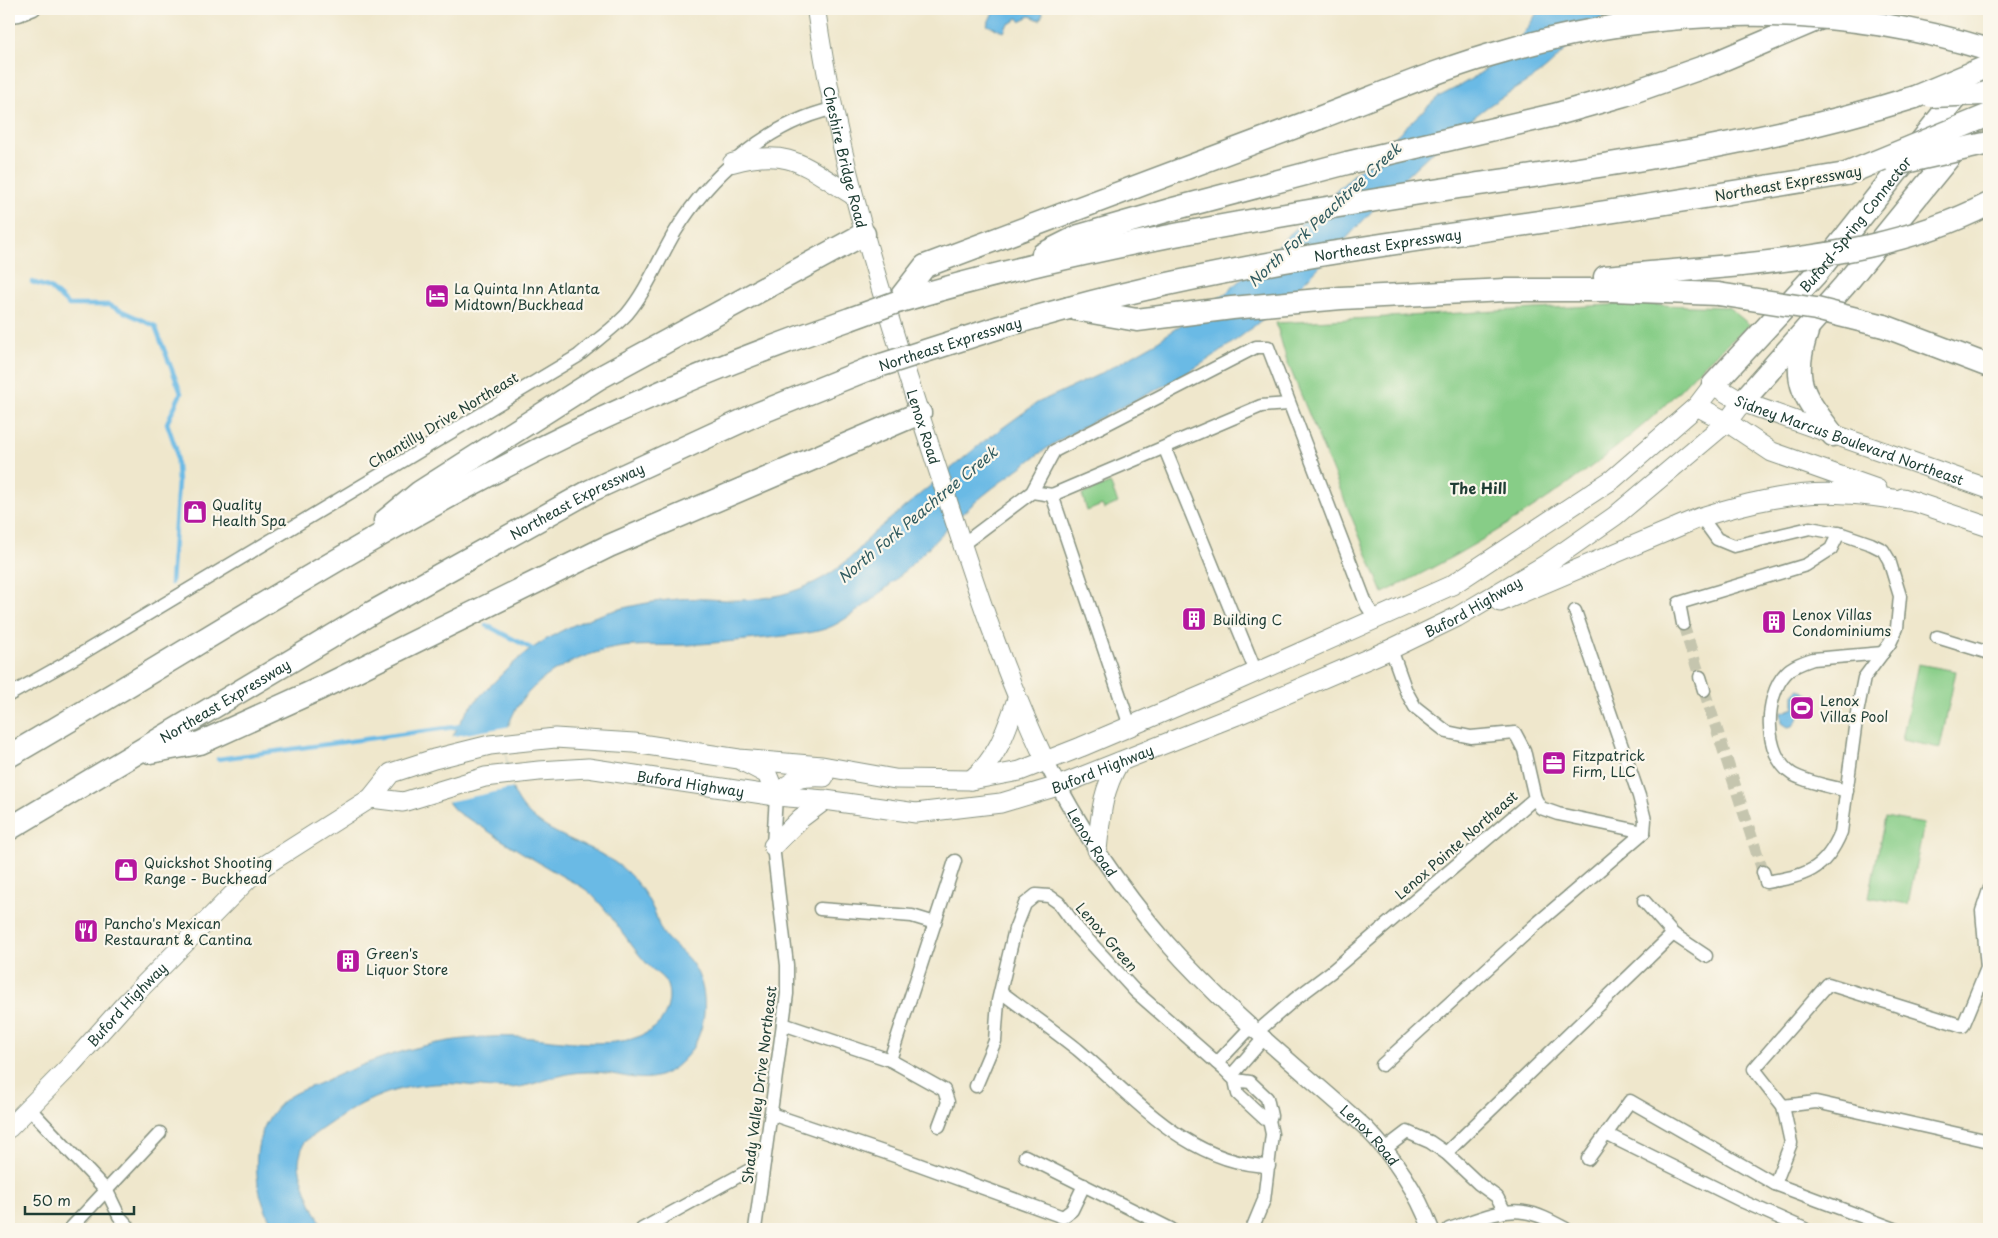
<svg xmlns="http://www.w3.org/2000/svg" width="1998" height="1238" font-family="'Playpen Sans',sans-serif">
	<rect width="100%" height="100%" fill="#fbf7ec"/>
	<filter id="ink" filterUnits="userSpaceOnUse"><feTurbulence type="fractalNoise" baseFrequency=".02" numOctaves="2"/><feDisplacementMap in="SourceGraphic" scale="10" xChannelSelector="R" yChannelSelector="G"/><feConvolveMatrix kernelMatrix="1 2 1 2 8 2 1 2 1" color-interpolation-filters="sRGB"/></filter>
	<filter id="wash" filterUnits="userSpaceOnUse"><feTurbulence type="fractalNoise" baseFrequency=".0096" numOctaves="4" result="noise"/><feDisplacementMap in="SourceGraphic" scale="20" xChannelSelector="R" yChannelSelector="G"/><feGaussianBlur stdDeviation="1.12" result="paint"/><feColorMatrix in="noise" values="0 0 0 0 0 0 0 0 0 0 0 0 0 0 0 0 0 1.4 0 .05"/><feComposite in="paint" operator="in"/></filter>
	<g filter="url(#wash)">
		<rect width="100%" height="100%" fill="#efe7cc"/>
		<g fill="#87cd87" stroke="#53855e">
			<path d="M1628,304L1728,307L1750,325C1734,339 1717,352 1702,367C1684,385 1667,404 1648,421C1565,492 1481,545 1383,593L1287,361L1276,323Z"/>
			<path d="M1110,483L1118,503L1104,509L1102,505L1087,511L1082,494Z"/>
			<path d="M1918,664L1956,671L1940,748L1902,740Z"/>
			<path d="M1885,817L1924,824L1908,904L1869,897Z"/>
		</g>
		<g fill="#6abae5" stroke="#447c8c">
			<path d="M1008,9H1041L1043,14L1040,20L1030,16L1020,21L1018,18L1015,19V21L1007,25L1004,32L987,25L994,10L1000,12Z"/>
			<path d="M1539,9H1632C1619,13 1602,17 1591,25C1573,38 1560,58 1543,71C1525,84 1505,94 1487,107C1463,125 1440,144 1419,164C1367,212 1324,268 1270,313C1237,341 1199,368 1160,388C1120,409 1080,425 1043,451C1017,470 988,490 964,512C924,550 888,594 840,622C821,634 797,634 776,637C746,640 717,643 687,645C669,646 650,645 632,646C590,649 541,670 518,706C504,727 504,747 508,770C518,839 585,833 628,873C638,883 647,896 653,909C657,915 657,923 661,930C668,943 682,950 691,962C713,992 707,1039 680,1063C648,1093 623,1070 586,1072C559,1072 537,1086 511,1088C495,1089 482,1087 467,1085C445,1082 422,1084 401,1089C364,1098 334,1120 304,1142C302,1148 300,1155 299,1161C298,1176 316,1219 326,1229H275C251,1190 246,1131 286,1099C294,1092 308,1088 318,1084C367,1061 421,1042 475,1038C489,1037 503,1036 518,1037C556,1038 633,1057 661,1021C669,1010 672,993 665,981C661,975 653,971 649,966C628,944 613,915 591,894C585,888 575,883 567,879C536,861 505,843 476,823C469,819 457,814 452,807C436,789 445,752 455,732C465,710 482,694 499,677C546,628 611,605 678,599C699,597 720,601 742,600C795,598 839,577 871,535L983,442L1037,403L1098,375L1155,343L1226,293L1438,97C1481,76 1516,52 1539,9Z"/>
			<path d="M1799,689L1810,695V708L1800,715L1793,726L1788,727L1782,723L1781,713L1794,708V693Z"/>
		</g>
		<path fill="#efe7cc" d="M511,726L506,746L507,767L514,788L447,802L441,787V765L449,737Z"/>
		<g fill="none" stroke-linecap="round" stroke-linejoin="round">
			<g stroke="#6abae5" stroke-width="4.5">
				<path d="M32,282L50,288L69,305H109L155,326L181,393L167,423L176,449L178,482L171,583"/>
				<path d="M486,625L536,651"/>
				<path d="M218,759L462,726"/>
			</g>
		</g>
	</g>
	<g filter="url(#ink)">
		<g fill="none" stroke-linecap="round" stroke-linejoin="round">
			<g stroke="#c5c5ae" stroke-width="12" stroke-dasharray="12 6" stroke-linecap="butt">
				<path d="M1683,624L1700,677"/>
				<path d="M1704,690L1763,872"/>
			</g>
			<defs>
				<g id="minor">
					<path d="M9,16L19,15L34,9"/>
					<path d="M1165,449L1256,672"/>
					<path d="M1032,492L1052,495L1261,406L1289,404"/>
					<path d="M1052,495L1130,726"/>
					<path d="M1701,517L1717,539L1734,546L1810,528L1842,534L1871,544L1883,550L1889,560L1900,596L1897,628L1890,643L1864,678L1857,713L1841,832C1825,871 1805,876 1766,882L1763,872"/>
					<path d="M963,544L1032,492L1054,451L1256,347H1268L1367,606L1376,619"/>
					<path d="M1683,624L1679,603L1806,565L1831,549L1839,533"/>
					<path d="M1937,637L1989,653"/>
					<path d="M1700,677L1704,690"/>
					<path d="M9,695L66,663L578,356C594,342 613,329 627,314C647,290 659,259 675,232C709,176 767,124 832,109"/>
					<path d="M1847,791C1830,786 1808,783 1792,774C1763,755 1764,696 1786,673C1792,666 1804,662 1813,659L1883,653"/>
					<path d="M1535,798L1541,808L1558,814L1644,832"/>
					<path d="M1644,901L1673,934L1706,956"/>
					<path d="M820,909L912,916L935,923"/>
					<path d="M1001,992C1026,1011 1052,1029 1077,1049C1135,1098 1188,1164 1269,1166"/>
					<path d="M783,1024L890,1060L944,1090L948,1102L939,1126"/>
					<path d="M1258,1031L1295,999L1331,972L1535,798L1524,750L1515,733L1471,737L1447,732L1415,707L1406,691L1391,649"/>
					<path d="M890,1060L955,861"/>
					<path d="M1217,1063L1252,1026"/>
					<path d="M1382,1065L1534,926L1644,832L1645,820L1639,796L1575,611"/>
					<path d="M1231,1076L1265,1037"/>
					<path d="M1235,1080L1250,1082L1267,1098L1271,1116L1269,1120L1272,1134L1264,1200L1252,1229"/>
					<path d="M976,1086L995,1041L998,1001L1015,929L1025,904L1036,895L1049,896L1059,903L1078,929L1135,991L1225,1070L1235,1080L1238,1094L1265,1119L1269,1120"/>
					<path d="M1783,1106L1816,1102L1989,1141"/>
					<path d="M29,1108L107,1191L119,1216L131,1229"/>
					<path d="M771,1114L898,1157L1063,1217L1072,1210L1084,1185"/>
					<path d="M1606,1134L1744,1202L1805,1229"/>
					<path d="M1386,1148L1407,1132L1430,1142L1446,1153L1479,1184L1497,1197L1505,1212"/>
					<path d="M1446,1153L1673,934"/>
					<path d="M1025,1156L1171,1229"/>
					<path d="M1588,1159L1630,1101L1775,1184L1895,1229"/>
					<path d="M1775,1184L1791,1143L1783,1106L1754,1069L1828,984L1963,1026L1987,968L1982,911L1989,890"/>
					<path d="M70,1229L160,1133"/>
					<path d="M642,1229L764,1162"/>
					<path d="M755,1229L787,994V965L773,846L776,796"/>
					<path d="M1449,1229C1471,1222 1500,1208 1524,1212C1539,1214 1553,1222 1566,1229"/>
				</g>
				<g id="tertiary">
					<path id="s1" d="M1045,760C1078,826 1119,887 1167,943C1226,1010 1298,1067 1365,1127C1394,1157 1416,1189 1431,1229"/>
				</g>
				<g id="secondary">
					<path id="s2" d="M816,9C837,161 885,306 932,452C966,556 998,661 1045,760"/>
					<path d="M732,163C791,147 804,166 852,195"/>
				</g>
				<g id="primary">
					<path d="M1697,406L1727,422L1772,452L1877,489"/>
					<path d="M1903,498L1989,527"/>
					<path d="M1500,602L1701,517C1747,503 1796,490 1846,494C1869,495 1892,499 1915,502"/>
					<path d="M744,762L767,774L776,796C794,778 798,776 824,777"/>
					<path d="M971,780C998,758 1006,731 1017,699"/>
					<path id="s3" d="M371,798L403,802L485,777L539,771L588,768L776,796L825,800L916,813L1001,803L1058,786L1240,714L1391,649L1457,617L1545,565L1615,516L1727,422L1742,402"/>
					<path d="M773,846L801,818L825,800"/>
					<path d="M1097,850C1101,815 1101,794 1119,762"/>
					<path id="s4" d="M9,1128L69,1067L127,1002L256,871L371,798L391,773L434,759L490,745L555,738L634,743L739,759L822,766L895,779L971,780L1020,771L1081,747L1227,685L1452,585L1613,479L1697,406L1713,385L1742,402L1989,489"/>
				</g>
				<g id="motorway">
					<path d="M1043,254L1079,236L1173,209L1347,163L1554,115L1624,95L1715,63L1828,15"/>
					<path d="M1605,277L1741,265"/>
					<path d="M897,302C1081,247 1270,216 1459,187C1613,164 1767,144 1915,97"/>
					<path d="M897,302L925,266L1319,118"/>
					<path id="s5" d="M1069,308C1221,267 1377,245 1533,223C1637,208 1742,191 1846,174"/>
					<path d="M1075,309L1137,320L1232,308L1341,298L1505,290H1612L1718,294"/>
					<path d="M1884,326L1989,366"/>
					<path d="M1807,332C1790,382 1804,396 1833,435"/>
					<path id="s6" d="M1713,385L1816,274L1968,82"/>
					<path d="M1742,402L1844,286L1962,141"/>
					<path d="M385,521L420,492L599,378L864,234"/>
					<path d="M150,752L200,743L321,688L609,546L920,413"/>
					<path d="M9,756C177,659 340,552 512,463C621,406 734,359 850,319"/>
					<path id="s7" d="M9,829L373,612L590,491L757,414L866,370"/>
				</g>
			</defs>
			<use href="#minor" stroke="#879280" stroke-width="15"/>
			<use href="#tertiary" stroke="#879280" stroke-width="18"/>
			<use href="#secondary" stroke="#879280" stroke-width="20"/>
			<use href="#primary" stroke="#879280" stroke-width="21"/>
			<use href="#motorway" stroke="#879280" stroke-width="25"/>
			<use href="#minor" stroke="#fff" stroke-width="12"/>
			<use href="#tertiary" stroke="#fff" stroke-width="15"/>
			<use href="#secondary" stroke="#fff" stroke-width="18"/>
			<use href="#primary" stroke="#fff" stroke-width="19"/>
			<use href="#motorway" stroke="#fff" stroke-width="22"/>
			<defs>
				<g id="motorway-bridge">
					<path d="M1931,96L1983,94L1989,92"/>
					<path d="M1915,97L1989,66"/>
					<path d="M1319,118C1380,95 1441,68 1504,51C1662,6 1831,0 1989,50"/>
					<path d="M1896,164L1989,143"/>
					<path d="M1846,174L1989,115"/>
					<path d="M1741,265C1827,256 1911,244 1989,204"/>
					<path d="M1718,294L1816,309L1884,326"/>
					<path d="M850,319L897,302"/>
					<path id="s8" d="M866,370L1000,327L1069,308"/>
				</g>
			</defs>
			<use href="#motorway-bridge" stroke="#879280" stroke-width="25" stroke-linecap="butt"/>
			<use href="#motorway-bridge" stroke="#fff" stroke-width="22"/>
		</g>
	</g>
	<defs>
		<symbol id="hotel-square" viewBox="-11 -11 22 22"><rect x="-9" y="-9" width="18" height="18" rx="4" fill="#b5179e" stroke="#fbf7ec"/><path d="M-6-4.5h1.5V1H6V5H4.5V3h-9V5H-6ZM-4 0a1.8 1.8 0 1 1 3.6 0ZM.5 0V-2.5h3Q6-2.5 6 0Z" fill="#fff"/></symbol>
		<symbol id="shop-square" viewBox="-11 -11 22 22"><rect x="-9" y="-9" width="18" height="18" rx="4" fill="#b5179e" stroke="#fbf7ec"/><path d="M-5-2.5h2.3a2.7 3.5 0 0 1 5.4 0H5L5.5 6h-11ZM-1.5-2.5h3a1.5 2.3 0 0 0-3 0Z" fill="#fff"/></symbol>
		<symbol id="building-square" viewBox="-11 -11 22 22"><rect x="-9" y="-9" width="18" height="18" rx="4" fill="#b5179e" stroke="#fbf7ec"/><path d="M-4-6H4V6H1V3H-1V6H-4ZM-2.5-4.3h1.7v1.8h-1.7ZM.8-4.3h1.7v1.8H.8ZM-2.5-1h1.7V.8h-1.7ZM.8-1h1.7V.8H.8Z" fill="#fff"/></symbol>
		<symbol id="stadium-square" viewBox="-11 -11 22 22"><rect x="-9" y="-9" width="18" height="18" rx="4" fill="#b5179e" stroke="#fbf7ec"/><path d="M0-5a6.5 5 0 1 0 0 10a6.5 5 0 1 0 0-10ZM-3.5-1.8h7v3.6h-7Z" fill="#fff"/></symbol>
		<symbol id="office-square" viewBox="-11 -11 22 22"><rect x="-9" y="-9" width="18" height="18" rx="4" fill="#b5179e" stroke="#fbf7ec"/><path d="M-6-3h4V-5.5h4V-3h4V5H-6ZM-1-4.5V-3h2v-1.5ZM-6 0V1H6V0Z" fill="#fff"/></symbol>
		<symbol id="restaurant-square" viewBox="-11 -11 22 22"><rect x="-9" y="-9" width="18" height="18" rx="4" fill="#b5179e" stroke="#fbf7ec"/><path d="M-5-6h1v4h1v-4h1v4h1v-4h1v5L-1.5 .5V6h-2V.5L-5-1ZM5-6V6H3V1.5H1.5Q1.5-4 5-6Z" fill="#fff"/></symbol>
	</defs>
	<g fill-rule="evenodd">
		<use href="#hotel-square" x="423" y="282" width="28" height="28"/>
		<use href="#shop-square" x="181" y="498" width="28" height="28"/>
		<use href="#building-square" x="1180" y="605" width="28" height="28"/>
		<use href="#building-square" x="1760" y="608" width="28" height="28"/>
		<use href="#stadium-square" x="1788" y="694" width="28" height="28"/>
		<use href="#office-square" x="1540" y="749" width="28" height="28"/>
		<use href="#shop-square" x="112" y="856" width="28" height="28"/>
		<use href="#restaurant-square" x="72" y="917" width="28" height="28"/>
		<use href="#building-square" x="334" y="947" width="28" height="28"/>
	</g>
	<g text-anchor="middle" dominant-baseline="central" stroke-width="4.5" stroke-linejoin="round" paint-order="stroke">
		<g font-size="14" fill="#1f3d34" stroke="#fbf7ec">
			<text stroke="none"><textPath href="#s2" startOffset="151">Cheshire Bridge Road</textPath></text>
			<text transform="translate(1788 183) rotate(-10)">Northeast Expressway</text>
			<text stroke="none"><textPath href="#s6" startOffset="215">Buford-Spring Connector</textPath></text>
			<text stroke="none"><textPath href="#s5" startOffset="325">Northeast Expressway</textPath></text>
			<text stroke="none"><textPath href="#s8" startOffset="88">Northeast Expressway</textPath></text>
			<text transform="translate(443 420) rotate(-31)">Chantilly Drive Northeast</text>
			<text stroke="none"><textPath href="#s2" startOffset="432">Lenox Road</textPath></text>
			<text stroke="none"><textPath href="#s4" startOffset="2110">Sidney Marcus Boulevard Northeast</textPath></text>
			<text stroke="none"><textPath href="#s7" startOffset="656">Northeast Expressway</textPath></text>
			<text stroke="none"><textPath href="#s3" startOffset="1150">Buford Highway</textPath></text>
			<text stroke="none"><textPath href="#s7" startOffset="251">Northeast Expressway</textPath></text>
			<text stroke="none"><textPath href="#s3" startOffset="745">Buford Highway</textPath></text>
			<text stroke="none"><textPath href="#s3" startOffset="325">Buford Highway</textPath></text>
			<text stroke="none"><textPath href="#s1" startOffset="95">Lenox Road</textPath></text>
			<text transform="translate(1456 845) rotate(-41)">Lenox Pointe Northeast</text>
			<text transform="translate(1107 937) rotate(49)">Lenox Green</text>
			<text stroke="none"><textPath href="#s4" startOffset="171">Buford Highway</textPath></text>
			<text transform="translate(759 1085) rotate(-83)">Shady Valley Drive Northeast</text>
			<text stroke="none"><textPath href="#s1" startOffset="500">Lenox Road</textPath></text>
		</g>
		<g font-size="14" fill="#1f3d34" stroke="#fbf7ec" text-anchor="start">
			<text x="454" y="288">La Quinta Inn Atlanta<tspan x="454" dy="16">Midtown/Buckhead</tspan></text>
			<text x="212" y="504">Quality<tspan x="212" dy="16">Health Spa</tspan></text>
			<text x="1792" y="614">Lenox Villas<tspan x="1792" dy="16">Condominiums</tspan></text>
			<text x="1212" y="619">Building C</text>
			<text x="1820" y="700">Lenox<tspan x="1820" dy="16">Villas Pool</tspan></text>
			<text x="1572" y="755">Fitzpatrick<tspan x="1572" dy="16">Firm, LLC</tspan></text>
			<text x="144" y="862">Quickshot Shooting<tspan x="144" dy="16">Range - Buckhead</tspan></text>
			<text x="104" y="923">Pancho's Mexican<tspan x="104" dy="16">Restaurant &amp; Cantina</tspan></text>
			<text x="366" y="953">Green's<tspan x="366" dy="16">Liquor Store</tspan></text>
		</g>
		<g font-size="15" font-style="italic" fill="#325c60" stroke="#fbf7ec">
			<text transform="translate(1324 214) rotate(-43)">North Fork Peachtree Creek</text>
			<text transform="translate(917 514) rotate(-40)">North Fork Peachtree Creek</text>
		</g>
		<g font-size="15" font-weight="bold" fill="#1f3d34" stroke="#fbf7ec">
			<text x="1478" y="487">The Hill</text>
		</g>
	</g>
	<rect width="1998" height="1238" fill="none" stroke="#fbf7ec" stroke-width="30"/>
	<path d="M25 1206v8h109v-8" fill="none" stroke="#1f3d34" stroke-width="2.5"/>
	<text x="32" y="1206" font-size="15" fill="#1f3d34" stroke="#fbf7ec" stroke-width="4" paint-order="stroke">50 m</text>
</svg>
